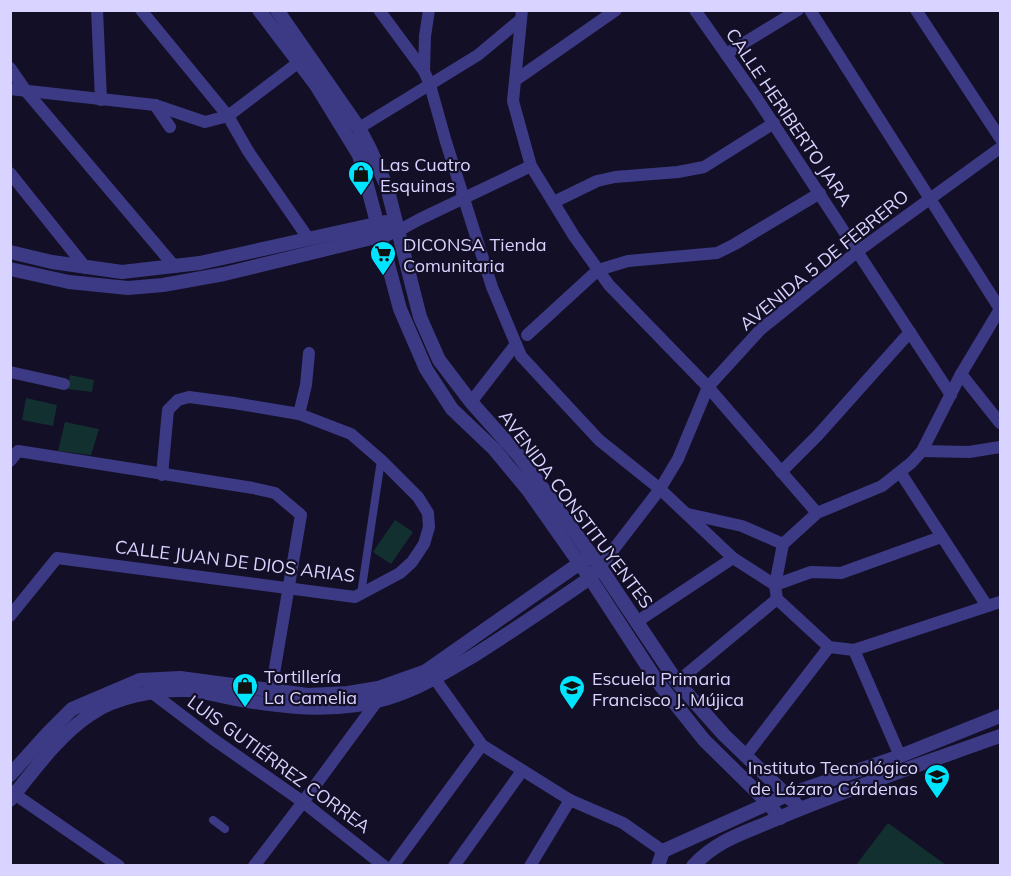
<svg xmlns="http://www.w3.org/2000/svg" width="1011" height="876" font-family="Mulish,sans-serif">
	<rect width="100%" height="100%" fill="#130f26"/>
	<g fill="#12302f">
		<path d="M70,375L94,380L92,392L67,389Z"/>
		<path d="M26,398L57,405L53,426L22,420Z"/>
		<path d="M65,422L99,429L91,455L58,451Z"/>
		<path d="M395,520L413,532L391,564L373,552Z"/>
		<path d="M888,823L946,865H856Z"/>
	</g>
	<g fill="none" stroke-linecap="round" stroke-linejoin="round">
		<g stroke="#3d3a85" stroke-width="8">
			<path d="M361,594L381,460"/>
			<path d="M213,820L225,829"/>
		</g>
		<g stroke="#3d3a85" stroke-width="12">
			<path d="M97,10L101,100"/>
			<path d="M141,10L228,116L248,151L308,238"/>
			<path d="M379,10L424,71"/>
			<path d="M429,10L425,36L424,71L430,85L446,142L492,287L521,356L599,440L660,489L733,558L775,585L777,599L829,647L854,650L1000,602"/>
			<path d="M522,10L513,101L531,166L574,236L609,285L708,387L817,513"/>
			<path d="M695,10L756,97L951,395"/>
			<path d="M810,10L1000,309"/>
			<path d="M916,10L1000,138"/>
			<path d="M726,54L798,10"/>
			<path d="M10,68L26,91L175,267"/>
			<path d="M517,79L616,10"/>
			<path d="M10,89L155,105L205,122L228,116L299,62"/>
			<path d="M155,105L170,127"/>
			<path d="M359,128L478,55L520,20"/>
			<path d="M10,173L86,268"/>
			<path d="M554,202L597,181L615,177L678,172L704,167L774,123"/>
			<path d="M398,231L420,219L531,166"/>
			<path d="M527,335L598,270L628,261L717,253L735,244L820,193"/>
			<path d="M10,372L64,384"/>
			<path d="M961,374L1000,423"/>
			<path d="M471,402L516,344"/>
			<path d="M299,414L306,385L309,353"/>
			<path d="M922,451L969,452L1000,447"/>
			<path d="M10,461L18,451L253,488L275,493L301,515L270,697"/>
			<path d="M781,472L818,435L910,332"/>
			<path d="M900,472L987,606"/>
			<path d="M688,514L742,526L783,544"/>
			<path d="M783,544L817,513L882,486L911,463L922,451L961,374L1000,309"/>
			<path d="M600,567L660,489L678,459L708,387L761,329L858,251L1000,148"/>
			<path d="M775,585L811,572L841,573L941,537"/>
			<path d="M775,585L783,544"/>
			<path d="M10,616L57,558L355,597L400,573L412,562L424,544L429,527L428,513L418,497L381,460L351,434L299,414L234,403L189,397L178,400L168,410L162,475"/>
			<path d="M638,621L733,558"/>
			<path d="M854,650L900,756"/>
			<path d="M435,679L482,745L570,800L623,823L663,851"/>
			<path d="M677,682L777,599"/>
			<path d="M151,692L213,739L303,802L384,866"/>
			<path d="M746,755L829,647"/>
			<path d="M10,791L119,866"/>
			<path d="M254,866L303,802L378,700"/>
			<path d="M393,866L482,745"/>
			<path d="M454,866L522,771"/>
			<path d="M530,866L570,800"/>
		</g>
		<g stroke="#3d3a85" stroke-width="14">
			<path d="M259,10L316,85L359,155L400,309L426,369L452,409L494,449L528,490L590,578L657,681L704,740L768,803L780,818"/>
			<path d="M277,10L359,128L370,149L387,187L420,317L439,360L471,402L519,456L600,567L677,682L724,735L800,808"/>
			<path d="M10,252L52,262L122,272L200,263L385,222"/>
			<path d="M10,269L69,282L128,288L163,285L224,274L388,234"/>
			<path d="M10,775L48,733L72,709L140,680L180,678L308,695L348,693L378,688L426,671L587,558"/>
			<path d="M10,800C34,770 59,735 91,714C115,697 157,689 186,690C201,690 217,696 231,698C273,706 315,711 357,705C402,699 436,678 473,656C513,631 552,604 590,578L596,571"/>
			<path d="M658,866L663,851L787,795L900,756L1000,716"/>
			<path d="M693,866C719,838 748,832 781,817C852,787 927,762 1000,736"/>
		</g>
	</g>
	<defs>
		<symbol id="shop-pin" viewBox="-11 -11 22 30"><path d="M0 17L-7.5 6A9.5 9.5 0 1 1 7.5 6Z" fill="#00e5ff" stroke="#130f26"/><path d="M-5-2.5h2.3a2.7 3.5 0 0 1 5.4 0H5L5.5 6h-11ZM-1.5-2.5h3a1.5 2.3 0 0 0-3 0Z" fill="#111"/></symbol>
		<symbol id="supermarket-pin" viewBox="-11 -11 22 30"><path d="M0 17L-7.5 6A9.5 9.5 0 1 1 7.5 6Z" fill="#00e5ff" stroke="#130f26"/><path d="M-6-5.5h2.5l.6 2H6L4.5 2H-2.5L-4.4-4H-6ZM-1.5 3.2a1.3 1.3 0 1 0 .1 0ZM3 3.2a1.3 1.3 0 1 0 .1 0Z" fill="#111"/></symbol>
		<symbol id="school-pin" viewBox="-11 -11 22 30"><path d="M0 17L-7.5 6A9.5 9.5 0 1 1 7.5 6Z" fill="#00e5ff" stroke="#130f26"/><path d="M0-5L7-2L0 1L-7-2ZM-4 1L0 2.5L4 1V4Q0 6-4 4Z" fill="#111"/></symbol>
		<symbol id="university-pin" viewBox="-11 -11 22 30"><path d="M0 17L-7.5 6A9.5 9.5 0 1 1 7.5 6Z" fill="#00e5ff" stroke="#130f26"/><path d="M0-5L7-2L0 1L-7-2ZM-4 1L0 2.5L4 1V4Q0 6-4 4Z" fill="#111"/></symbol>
	</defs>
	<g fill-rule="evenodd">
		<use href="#shop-pin" x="346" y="159" width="30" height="40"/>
		<use href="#supermarket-pin" x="368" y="239" width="30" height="40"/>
		<use href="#shop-pin" x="230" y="671" width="30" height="40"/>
		<use href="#school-pin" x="557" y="673" width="30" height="40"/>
		<use href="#university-pin" x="922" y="762" width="30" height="40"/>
	</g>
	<g text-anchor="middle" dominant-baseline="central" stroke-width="4.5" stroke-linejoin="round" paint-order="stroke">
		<g font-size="18" fill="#d9d4ff" stroke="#130f26">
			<text transform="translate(789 117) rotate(56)">CALLE HERIBERTO JARA</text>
			<text transform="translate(824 260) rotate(-39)">AVENIDA 5 DE FEBRERO</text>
			<text transform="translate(576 509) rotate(53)">AVENIDA CONSTITUYENTES</text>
			<text transform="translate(235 561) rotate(7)">CALLE JUAN DE DIOS ARIAS</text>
			<text transform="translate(279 764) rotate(36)">LUIS GUTIÉRREZ CORREA</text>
		</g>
		<g font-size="18" fill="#d9d4ff" stroke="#130f26" text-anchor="start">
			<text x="380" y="164">Las Cuatro<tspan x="380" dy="21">Esquinas</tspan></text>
			<text x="403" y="244">DICONSA Tienda<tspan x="403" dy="21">Comunitaria</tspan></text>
			<text x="264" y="676">Tortillería<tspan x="264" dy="21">La Camelia</tspan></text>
			<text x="592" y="678">Escuela Primaria<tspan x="592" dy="21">Francisco J. Mújica</tspan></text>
			<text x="918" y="767" text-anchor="end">Instituto Tecnológico<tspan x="918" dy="21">de Lázaro Cárdenas</tspan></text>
		</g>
	</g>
	<rect width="1011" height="876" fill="none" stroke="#d9d4ff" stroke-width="24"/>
</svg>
